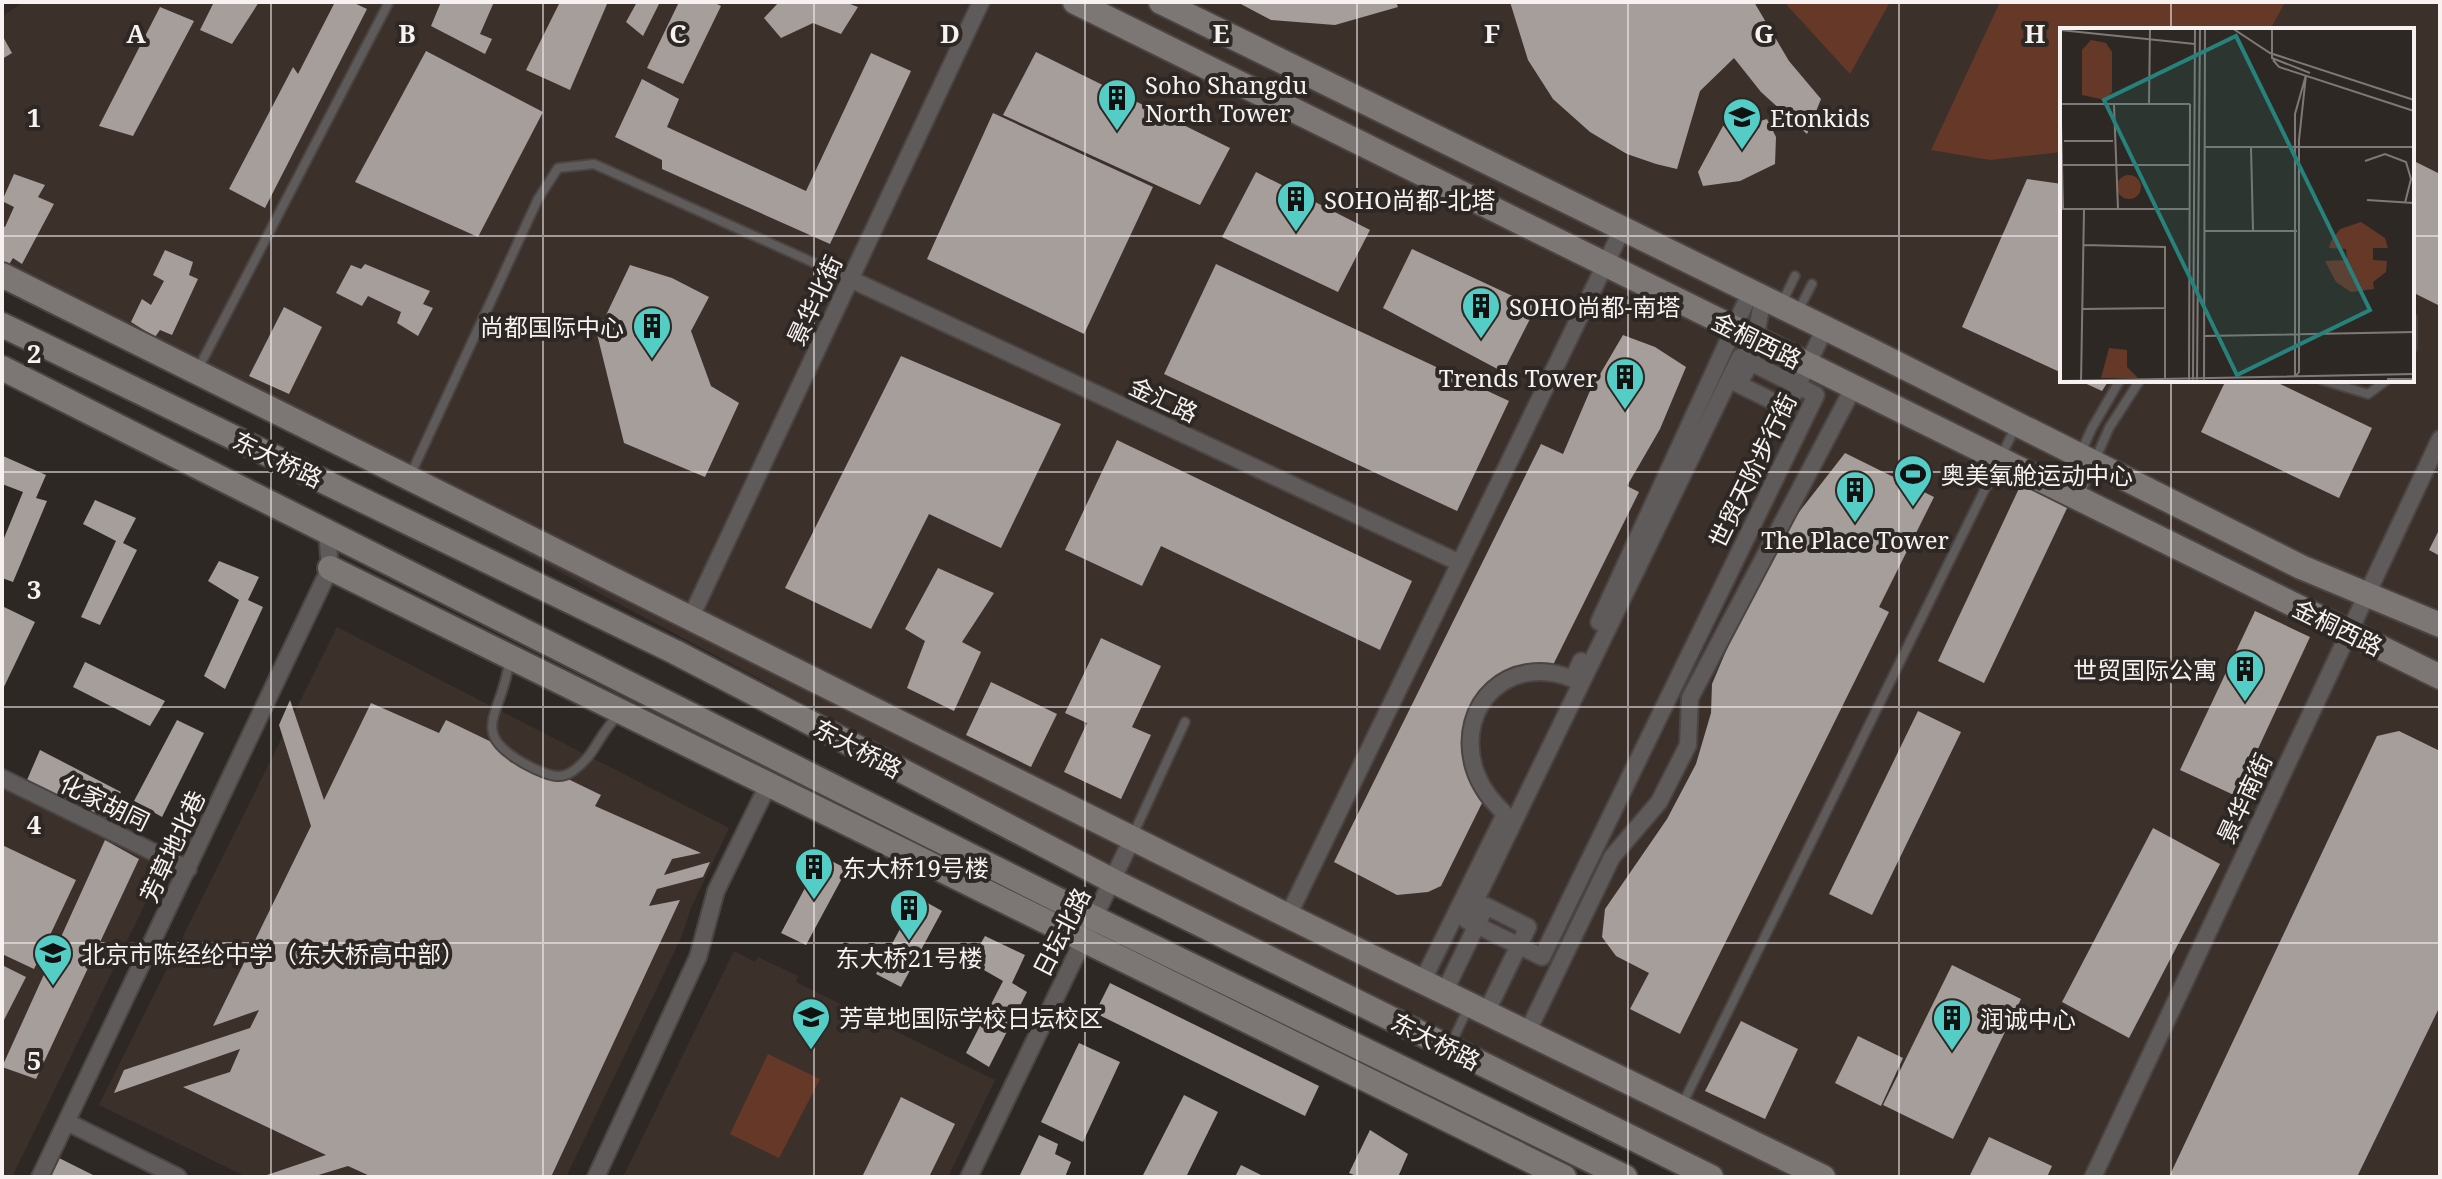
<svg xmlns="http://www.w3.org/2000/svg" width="2442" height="1179" font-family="'Noto Serif','Noto Sans SC',serif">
	<rect width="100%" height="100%" fill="#2e2825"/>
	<g fill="#3c302b" fill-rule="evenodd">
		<path d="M24,2H2440V1177H1688L2,273V16ZM2062,30H2412V380H2062Z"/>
		<path d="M337,627L729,828L691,908L681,938L566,1177H247L99,1105Z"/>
		<path d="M2,789L164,865L12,1177H2Z"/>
		<path d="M734,951L755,962L758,957L798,976L796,982L995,1080L948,1177H623Z"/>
	</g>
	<g fill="#663828">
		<path d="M1784,2H1890L1850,74Z"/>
		<path d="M2000,2H2285L2270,30H2062V152L1990,160L1931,150Z"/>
		<path d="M768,1054L820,1079L779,1158L730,1134Z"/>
	</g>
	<g fill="#a69e9b">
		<path d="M214,2H259L232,44L200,30Z"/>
		<path d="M335,2H352L367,9L265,208L229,189L293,67L298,74Z"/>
		<path d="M441,2H494L480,34L492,39L485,54L431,26Z"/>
		<path d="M560,2L607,4L570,90L526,70Z"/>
		<path d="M637,2H660L643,36L626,22Z"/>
		<path d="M679,2H713L721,6L683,84L647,68Z"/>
		<path d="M779,2H845L858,7L841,34L813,23L781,38L764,18Z"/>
		<path d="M1237,2H1396L1398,7L1335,25L1271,20Z"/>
		<path d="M1510,2H1754L1789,61L1821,99L1807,134L1761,92L1734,58L1700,91L1677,169L1656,164L1627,154L1590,132L1553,99L1528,60Z"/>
		<path d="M160,7L194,21L133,136L99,126Z"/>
		<path d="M2,35L12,53L2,59Z"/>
		<path d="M426,51L543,112L478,237L355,182Z"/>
		<path d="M1036,52L1230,148L1200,205L1003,115Z"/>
		<path d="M871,53L911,71L830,244L662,169V160L615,137L642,79L679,99L667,127L806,191Z"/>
		<path d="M993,113L1153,187L1084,334L927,259Z"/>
		<path d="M1767,119L1776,137L1775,164L1740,181L1703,186L1698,172L1723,126H1744Z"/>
		<path d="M2412,160L2440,174V306L2412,292Z"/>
		<path d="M1256,172L1370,230L1338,292L1222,237Z"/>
		<path d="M14,174L45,185L38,197L54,204L22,264L13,258L8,266L2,263V225L5,227L14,207L2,201Z"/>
		<path d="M2027,179L2062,184V373L1962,327Z"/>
		<path d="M1412,249L1536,307L1503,372L1383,308Z"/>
		<path d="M165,250L193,262L189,275L198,279L172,335L160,330L155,337L131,322L142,299L151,305L164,281L153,275Z"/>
		<path d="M365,264L430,291L423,304L433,308L418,336L397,323L401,312L368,296L362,306L336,293L351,265L361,269Z"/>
		<path d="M1216,264L1509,401L1457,511L1164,374Z"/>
		<path d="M630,265L672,278L709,297L691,331L711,386L739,403L705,477L624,443L597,334Z"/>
		<path d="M284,307L322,327L289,394L249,376Z"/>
		<path d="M1623,335L1655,347L1686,367L1660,429L1627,486L1639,492L1551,669L1494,686L1473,723L1486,795L1441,886L1428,892L1397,895L1334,862L1541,444L1563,454L1589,393Z"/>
		<path d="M901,356L1061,424L1001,548L929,514L871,629L785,588Z"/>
		<path d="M2078,380H2109L2102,391Z"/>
		<path d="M2226,380H2272L2372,428L2339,498L2201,432Z"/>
		<path d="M1117,440L1412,581L1380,650L1161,546L1142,586L1065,550Z"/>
		<path d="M1845,453L1934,497L1879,607L1889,612L1680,1034L1630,1009L1649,973L1616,956L1602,937L1605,909L1667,819L1696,764L1711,713L1712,684L1768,552Z"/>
		<path d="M3,456L46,475L36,498L47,501L13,582L2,578V543L23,492L2,484Z"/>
		<path d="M2022,482L2069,504L1984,683L1938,661Z"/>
		<path d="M95,500L136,518L123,543L137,550L100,625L81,617L116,541L83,524Z"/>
		<path d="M2440,528V556L2429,550Z"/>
		<path d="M219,561L259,577L248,600L263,607L225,689L204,676L239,600L208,581Z"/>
		<path d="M938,568L994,593L962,642L981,652L954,711L907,688L925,641L905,629Z"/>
		<path d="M2,606L35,622L2,691Z"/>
		<path d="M2255,611L2310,637L2236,796L2180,770Z"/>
		<path d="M1101,638L1161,666L1132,727L1151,735L1121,799L1064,772L1087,723L1065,713Z"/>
		<path d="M85,662L165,701L150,726L73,687Z"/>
		<path d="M991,682L1057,714L1031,767L966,735Z"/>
		<path d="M290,700L324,800L371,703L439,733L446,720L601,795L595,806L701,853L672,859L664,875L710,862L703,877L657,889L649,906L680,900L551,1177H372L348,1166L312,1177H261L326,1155L183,1087L230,1072L240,1049L114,1093L124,1070L250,1028L259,1010L213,1026L311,826L279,725Z"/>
		<path d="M1918,711L1961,732L1872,915L1829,894Z"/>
		<path d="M177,720L204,733L162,817L134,801Z"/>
		<path d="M2399,731L2440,751V1006L2357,1177H2169L2377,736Z"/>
		<path d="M40,750L121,792L105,820L27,780Z"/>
		<path d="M2153,828L2220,864L2129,1038L2062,1002Z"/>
		<path d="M105,840L139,859L36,1079L2,1067Z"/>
		<path d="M2,845L76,880L34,969L2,954Z"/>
		<path d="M822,856L847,869L806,945L781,933Z"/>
		<path d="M917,897L942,911L901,987L876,974Z"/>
		<path d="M985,936L1025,955L1012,983L1027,992L989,1067L966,1053L1003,981L970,962Z"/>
		<path d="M2,965L26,977L4,1020L2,1019Z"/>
		<path d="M1952,965L2021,999L1953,1139L1883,1105Z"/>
		<path d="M1110,983L1319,1086L1305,1116L1095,1013Z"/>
		<path d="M1741,1021L1798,1049L1765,1119L1705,1091Z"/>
		<path d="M1858,1036L1903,1058L1881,1106L1835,1083Z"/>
		<path d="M1079,1043L1120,1062L1083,1142L1041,1122Z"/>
		<path d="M1184,1095L1218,1112L1186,1177H1142Z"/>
		<path d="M901,1097L955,1124L929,1177H862Z"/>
		<path d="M1370,1130L1408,1154L1398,1177H1359L1349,1173Z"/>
		<path d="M1039,1135L1058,1144L1055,1154L1071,1162L1065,1177H1019Z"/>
		<path d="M1989,1137L2052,1166L2047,1177H1969Z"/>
		<path d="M59,1158L97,1177H50Z"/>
		<path d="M1241,1165L1265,1177H1235Z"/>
	</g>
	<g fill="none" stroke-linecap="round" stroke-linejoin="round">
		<defs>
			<g id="lane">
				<path d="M1781,305L1795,276"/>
				<path d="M1797,313L1812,284"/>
				<path d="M2412,318V348"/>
				<path d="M197,371L389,2"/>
				<path d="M2322,380L2368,394L2387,380"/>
				<path d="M410,476L538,199L558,168L594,164L850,279"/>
				<path d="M2064,489L2092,428L2120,380"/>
				<path d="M2079,497L2109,428L2140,380"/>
				<path d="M509,662C503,716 463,733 533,768C547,774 559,781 573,771C597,754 599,732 619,715"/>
				<path d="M1132,837L1185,722"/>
				<path d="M1451,1044L1469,1006"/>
				<path d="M1682,1105L2015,428"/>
			</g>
			<g id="street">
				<path d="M850,279L1458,562"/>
				<path d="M1763,297L1751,363L1738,384L1787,408L1825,328"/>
				<path d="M1740,357L1816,395L1542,957L1466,920Z"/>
				<path d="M690,619L981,2"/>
				<path d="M1599,622L1751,291"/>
				<path d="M2,778L188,869"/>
				<path d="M1288,916L1623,228"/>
				<path d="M1422,982L1505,814C1491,800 1480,787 1474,767C1456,703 1511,653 1573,679L1581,661"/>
				<path d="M1444,993L1486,906L1528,927L1486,1013"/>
				<path d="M1527,1033L1612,857L1659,802L1688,745L1690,698L1849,396"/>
				<path d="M67,1122L178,1177"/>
				<path d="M40,1177L330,568L327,532"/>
				<path d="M596,1177L698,957L716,891L768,785"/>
				<path d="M969,1177L1132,839"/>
				<path d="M2093,1177L2440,439"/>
			</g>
			<g id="secondary">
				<path d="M1075,2L2440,677"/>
				<path d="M1161,2L1872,351L2301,567L2440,625"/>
				<path d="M2,275L1288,916L1823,1177"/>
				<path d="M2,325L675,652L1113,881L1711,1177"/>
				<path d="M2,368L1096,919L1625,1177"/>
				<path d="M330,568L1564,1177"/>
			</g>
		</defs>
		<use href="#lane" stroke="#4a4442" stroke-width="12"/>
		<use href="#street" stroke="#4a4442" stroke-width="20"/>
		<use href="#secondary" stroke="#4a4442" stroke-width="28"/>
		<use href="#lane" stroke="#5f5b5a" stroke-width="8"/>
		<use href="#street" stroke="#5f5b5a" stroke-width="16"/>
		<use href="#secondary" stroke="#7c7775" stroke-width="24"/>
	</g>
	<path fill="none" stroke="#f7f2f1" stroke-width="2" stroke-opacity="0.55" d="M271,2V1177M543,2V1177M814,2V1177M1085,2V1177M1357,2V1177M1628,2V1177M1899,2V1177M2171,2V30M2,236H2062M2412,236H2440M2171,380V1177M2,472H2440M2,707H2440M2,943H2440"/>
	<defs>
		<symbol id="building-pin" viewBox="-11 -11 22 30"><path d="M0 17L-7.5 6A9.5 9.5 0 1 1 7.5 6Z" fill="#54cdc6" stroke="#2e2825"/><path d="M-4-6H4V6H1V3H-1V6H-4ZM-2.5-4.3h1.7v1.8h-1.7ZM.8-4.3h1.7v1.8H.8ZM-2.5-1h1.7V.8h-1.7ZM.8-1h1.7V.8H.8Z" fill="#111"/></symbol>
		<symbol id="school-pin" viewBox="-11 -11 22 30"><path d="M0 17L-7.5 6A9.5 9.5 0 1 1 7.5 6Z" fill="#54cdc6" stroke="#2e2825"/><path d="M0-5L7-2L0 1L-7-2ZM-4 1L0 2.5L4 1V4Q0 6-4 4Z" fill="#111"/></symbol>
		<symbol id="stadium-pin" viewBox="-11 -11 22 30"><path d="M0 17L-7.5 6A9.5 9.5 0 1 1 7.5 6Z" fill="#54cdc6" stroke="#2e2825"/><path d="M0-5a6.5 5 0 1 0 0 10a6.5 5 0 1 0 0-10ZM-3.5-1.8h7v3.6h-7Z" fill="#111"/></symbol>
	</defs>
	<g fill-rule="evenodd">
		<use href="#building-pin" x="1095" y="76" width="44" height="60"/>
		<use href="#school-pin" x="1720" y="95" width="44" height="60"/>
		<use href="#building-pin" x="1274" y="177" width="44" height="60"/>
		<use href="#building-pin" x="1459" y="284" width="44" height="60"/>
		<use href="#building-pin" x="630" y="304" width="44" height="60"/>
		<use href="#building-pin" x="1603" y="355" width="44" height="60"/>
		<use href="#stadium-pin" x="1891" y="452" width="44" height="60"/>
		<use href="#building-pin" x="1833" y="468" width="44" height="60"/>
		<use href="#building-pin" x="2223" y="647" width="44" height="60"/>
		<use href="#building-pin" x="792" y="845" width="44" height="60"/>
		<use href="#building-pin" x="887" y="886" width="44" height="60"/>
		<use href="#school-pin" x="31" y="931" width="44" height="60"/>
		<use href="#school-pin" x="789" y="995" width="44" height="60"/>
		<use href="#building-pin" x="1930" y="996" width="44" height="60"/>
	</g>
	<g text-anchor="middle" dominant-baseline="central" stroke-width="8" stroke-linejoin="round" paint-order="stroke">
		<g font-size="24" fill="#f7f2f1" stroke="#2e2825" text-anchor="start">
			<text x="1145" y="84">Soho Shangdu<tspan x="1145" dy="28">North Tower</tspan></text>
			<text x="1770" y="117">Etonkids</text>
			<text x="1324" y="199">SOHO尚都-北塔</text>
			<text x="1509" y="306">SOHO尚都-南塔</text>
			<text x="624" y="326" text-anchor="end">尚都国际中心</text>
			<text x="1597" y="377" text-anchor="end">Trends Tower</text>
			<text x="1941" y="474">奥美氧舱运动中心</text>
			<text x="1855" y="539" text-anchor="middle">The Place Tower</text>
			<text x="2217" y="669" text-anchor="end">世贸国际公寓</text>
			<text x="842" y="867">东大桥19号楼</text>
			<text x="81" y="953">北京市陈经纶中学（东大桥高中部）</text>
			<text x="909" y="957" text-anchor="middle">东大桥21号楼</text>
			<text x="839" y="1017">芳草地国际学校日坛校区</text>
			<text x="1980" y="1018">润诚中心</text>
		</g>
		<g font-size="24" fill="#f7f2f1" stroke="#2e2825">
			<text transform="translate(814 300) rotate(-65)">景华北街</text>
			<text transform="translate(1757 340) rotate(26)">金桐西路</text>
			<text transform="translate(1164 399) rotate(25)">金汇路</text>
			<text transform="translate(278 459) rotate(26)">东大桥路</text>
			<text transform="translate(1752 470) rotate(-64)">世贸天阶步行街</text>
			<text transform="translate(2338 627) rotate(26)">金桐西路</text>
			<text transform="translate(858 748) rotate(28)">东大桥路</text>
			<text transform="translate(2244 798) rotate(-65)">景华南街</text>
			<text transform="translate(105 802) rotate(26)">化家胡同</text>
			<text transform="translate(172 846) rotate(-65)">芳草地北巷</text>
			<text transform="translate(1061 932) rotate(-63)">日坛北路</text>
			<text transform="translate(1436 1041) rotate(27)">东大桥路</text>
		</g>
	</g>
	<g transform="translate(2060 28)">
		<rect width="354" height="354" fill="#2e2825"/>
		<path d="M31,12L46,15L52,24V64L45,72L22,67V22ZM57 159a12 12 0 1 1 24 0a12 12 0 1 1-24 0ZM301,194L325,210L328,220H313V232L327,233L326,244L313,254L314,261L291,264L276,254L265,233L287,232L286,221L269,220L271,213L280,201ZM49,320L67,322V339L78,350H41Z" fill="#663828"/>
		<path fill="none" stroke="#7e7977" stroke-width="2" d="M172,0L210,25L354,72M212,0V30L250,45M0,2L135,16M213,32L219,39L354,83M0,51L3,181M0,76H130M89,76L90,0M54,77L58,181M4,113H53M144,119H354M191,119L193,202M305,133L325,126L346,134L351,151L345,175M3,137H130M307,172L354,175M0,181H130M144,203H237M23,217L105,219V351M22,281L106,280M144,308L354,304M235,349L239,344V112L246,47M235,349V86L246,47M327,351H354M0,353L354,346M133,353L135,0M21,354L24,182M129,354L130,76M137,354L140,0M144,354L145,0"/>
		<path fill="#26827b" fill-opacity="0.15" stroke="#26827b" stroke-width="4" d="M176,8L310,282L177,347L44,72Z"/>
		<rect width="354" height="354" fill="none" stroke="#f7f2f1" stroke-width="4"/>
	</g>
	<g font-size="26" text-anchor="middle" font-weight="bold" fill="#f7f2f1" stroke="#2e2825" stroke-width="8" stroke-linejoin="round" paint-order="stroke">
		<text x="136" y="43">A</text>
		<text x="407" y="43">B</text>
		<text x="678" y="43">C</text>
		<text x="950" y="43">D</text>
		<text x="1221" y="43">E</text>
		<text x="1492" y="43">F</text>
		<text x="1764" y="43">G</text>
		<text x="2035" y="43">H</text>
		<text x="34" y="127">1</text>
		<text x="34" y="363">2</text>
		<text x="34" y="599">3</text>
		<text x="34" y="834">4</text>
		<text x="34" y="1070">5</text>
	</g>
	<rect width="2442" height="1179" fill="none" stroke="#f7f2f1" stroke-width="8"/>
</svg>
